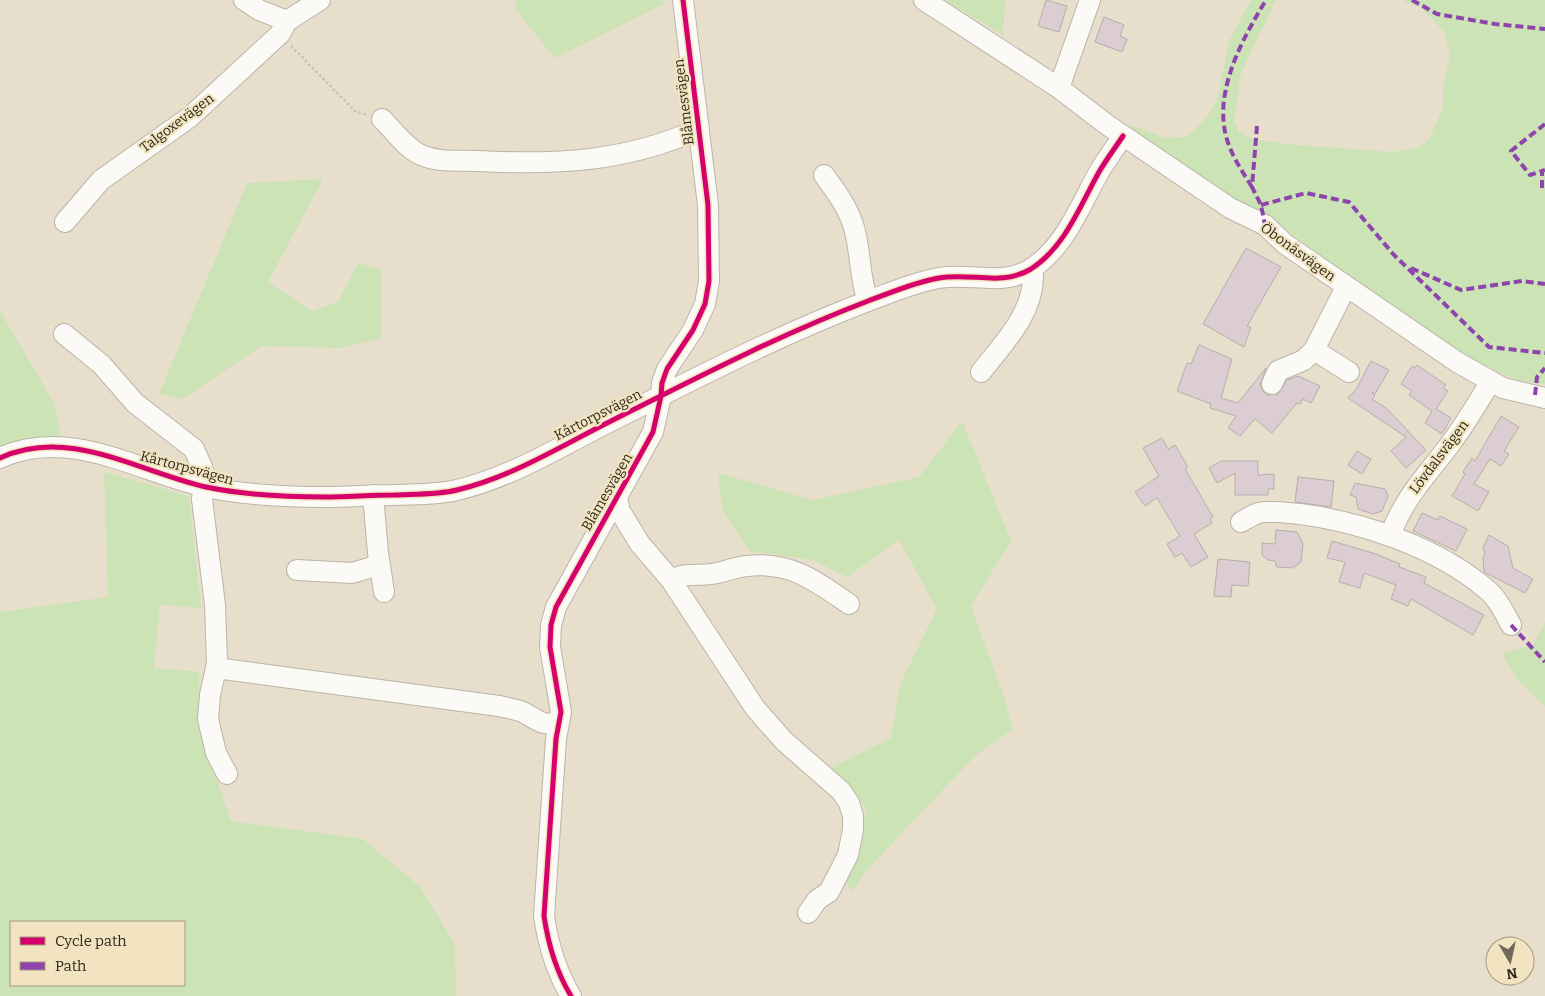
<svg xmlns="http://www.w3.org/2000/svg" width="1545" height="996" font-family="Bitter,serif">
	<rect width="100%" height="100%" fill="#e7dfcc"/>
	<g fill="#cce3b5" fill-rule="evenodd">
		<path d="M516,0H662L664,4L555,58L515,9Z"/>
		<path d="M944,0H1005L1003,35Z"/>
		<path d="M1251,0H1276L1241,73L1234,120L1239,132L1250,138L1284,144L1392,152L1417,148L1429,140L1443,107V88L1450,54L1444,32L1435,22L1421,8L1402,0H1545V384L1519,381L1461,354L1342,274L1274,219L1247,209L1127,127L1136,126L1164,138L1187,137L1208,116L1217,101L1229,41Z"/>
		<path d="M323,179L268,282L312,311L338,302L358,263L382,270V338L340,348L261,346L183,399L159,394L247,183Z"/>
		<path d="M0,311L54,403L62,439L0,450Z"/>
		<path d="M962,421L1011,541L971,606L1004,697L1013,729L976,755L867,870L853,892L845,880L856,851L867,808L829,769L891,738L900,684L937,609L899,540L847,577L813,560L750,551L722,509L718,473L813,500L919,477Z"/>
		<path d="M104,472L189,496L201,608L160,605L154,668L199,672L201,735L231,821L363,839L419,886L455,944L456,996H0V612L108,597ZM11,922H184V985H11Z"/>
		<path d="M1545,622V706L1515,677L1502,653L1533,645Z"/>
	</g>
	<g fill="#dbcdd2" stroke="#b6aeab">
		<path d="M1046,0L1067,6L1059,32L1038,26Z"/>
		<path d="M1104,17L1124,25L1120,36L1127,39L1122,52L1095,42Z"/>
		<path d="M1246,248L1281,267L1247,326L1251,327L1244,347L1203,324Z"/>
		<path d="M1199,345L1232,359L1221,398L1238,403L1266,368L1260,385L1263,391L1267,395L1278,394L1287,380L1298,376L1320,386L1311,403L1303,399L1300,404L1297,403L1272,433L1255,419L1240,436L1228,428L1236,416L1210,408L1211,404L1177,391L1187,363L1191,364Z"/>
		<path d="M1371,361L1389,370L1375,394L1372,392L1375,396L1372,399L1386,408L1426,450L1406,468L1391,451L1406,437L1348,398L1357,388Z"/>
		<path d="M1417,365L1446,385L1443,388L1448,391L1436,409L1451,418L1442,434L1425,423L1432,411L1409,395L1412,391L1401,384L1412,366L1415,368Z"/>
		<path d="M1501,416L1519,427L1504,451L1509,454L1501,466L1490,459L1474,484L1489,492L1478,511L1452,496L1465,474L1463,472L1472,458L1475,461Z"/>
		<path d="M1162,438L1168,449L1175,445L1188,467L1185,469L1213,517L1210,519L1212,523L1194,534L1208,557L1191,567L1182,553L1175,557L1167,544L1180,536L1157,498L1145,506L1135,492L1159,476L1143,448Z"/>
		<path d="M1357,451L1371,459L1362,474L1348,465Z"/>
		<path d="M1221,461H1258V475L1274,474V489H1268V495H1235V473L1217,483L1209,468Z"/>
		<path d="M1298,477L1334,481L1331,507L1295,502Z"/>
		<path d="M1355,483L1385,489L1388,496L1382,511L1373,514L1358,509L1356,497L1350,495Z"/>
		<path d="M1422,513L1438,520L1440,516L1467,529L1456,551L1413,531Z"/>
		<path d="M1276,530L1297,532L1303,544L1301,562L1293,568L1277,567L1275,561L1268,560L1262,555V543L1275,544Z"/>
		<path d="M1489,535L1508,546L1513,568L1533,579L1525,593L1484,572L1483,558L1485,553L1483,547Z"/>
		<path d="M1332,541L1376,554L1400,564L1399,567L1426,577L1424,583L1484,615L1473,635L1411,599L1408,606L1391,599L1396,585L1364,573L1360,588L1339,582L1345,562L1327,558Z"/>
		<path d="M1218,559L1250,562L1248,586L1232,585L1231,597L1214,596Z"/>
	</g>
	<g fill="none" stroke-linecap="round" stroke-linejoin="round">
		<defs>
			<g id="minor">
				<path d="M244,0L259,10L287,21"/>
				<path d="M924,0L1059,88L1106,124L1230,208L1265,225L1285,244L1457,362L1503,388L1545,398"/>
				<path d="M1059,88L1090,0"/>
				<path d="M382,119C394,131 406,148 421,155C440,163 459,160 478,161C557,165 625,162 699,129"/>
				<path d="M824,175C838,194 852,213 856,236C861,259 860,280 868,301"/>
				<path d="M65,222L101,180L190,117L280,34L287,21L320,0"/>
				<path d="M64,334L101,364L135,403L194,449L202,467L205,478L202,499L215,605L217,664L210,695L208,719L216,753L227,774"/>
				<path d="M1314,350L1349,372"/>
				<path d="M981,372C1004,343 1039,307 1032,268"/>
				<path d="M1272,384L1278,371L1304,360L1314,350L1346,287"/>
				<path d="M0,458C69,426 139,472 206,487C245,495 285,497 325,497C348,497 371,495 394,495C415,494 437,495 457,490C512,477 561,446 611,421C696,378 779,335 868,301C890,293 915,282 939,278C971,272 1001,287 1031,269C1065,247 1080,206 1099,172C1106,160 1115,148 1123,136"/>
				<path d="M373,495L378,553L384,592"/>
				<path d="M617,498L620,511L640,544L671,580L755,708L784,741L841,791L849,803L853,816V830L848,855L829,892L817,900L808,913"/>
				<path d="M1241,522C1246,519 1253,515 1258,513C1271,510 1287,513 1300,514C1362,522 1436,547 1485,588C1497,597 1504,612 1511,625"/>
				<path d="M1390,536C1404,497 1428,474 1451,443C1466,423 1478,402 1491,381"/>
				<path d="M297,570L352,573L379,565"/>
				<path d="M671,580C685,572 697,576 712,574C724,572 735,567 747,566C790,561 816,581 849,604"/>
				<path d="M216,668L499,706C507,708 515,709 523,712C536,719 544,728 559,721"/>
				<path d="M571,996C557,973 548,943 544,916L556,739L561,712L550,647L551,625L556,607L653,432L661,396L662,383L667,369L693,330L705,304L709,281L708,205L683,0"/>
			</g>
		</defs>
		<use href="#minor" stroke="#bab5a6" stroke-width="22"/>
		<path stroke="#c5c2ba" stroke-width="2.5" stroke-dasharray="2.5 2.5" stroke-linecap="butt" d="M291,46L355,111L368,115"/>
		<use href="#minor" stroke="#fbfaf7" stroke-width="20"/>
		<g stroke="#8e44ad" stroke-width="4" stroke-dasharray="8 4" stroke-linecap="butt">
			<path d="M1412,0L1437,14L1495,24L1545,29"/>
			<path d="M1545,124L1511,151L1530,175L1545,170"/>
			<path d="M1257,126L1252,187L1261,205L1265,225"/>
			<path d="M1252,187C1242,171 1231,155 1226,136C1214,90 1243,38 1266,0"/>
			<path d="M1542,188V171"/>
			<path d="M1261,205L1306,193L1349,202L1394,255L1489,347L1545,353"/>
			<path d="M1411,268L1461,290L1522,281L1545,284"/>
			<path d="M1535,395L1537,377L1545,368"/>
			<path d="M1511,625L1545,662"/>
		</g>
		<defs>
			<g id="cycleway">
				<path d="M0,458C69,426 139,472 206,487C245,495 285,497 325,497C348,497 371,495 394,495C415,494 437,495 457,490C512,477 561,446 611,421C696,378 779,335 868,301C890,293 915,282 939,278C971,272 1001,287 1031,269C1065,247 1080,206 1099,172C1106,160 1115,148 1123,136"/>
				<path d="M571,996C557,973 548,943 544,916L556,739L561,712L550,647L551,625L556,607L653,432L661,396L662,383L667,369L693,330L705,304L709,281L708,205L683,0"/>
			</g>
		</defs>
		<use href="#cycleway" stroke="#f2e4c1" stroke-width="8"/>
		<use href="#cycleway" stroke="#d6006c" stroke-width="5"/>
	</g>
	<g text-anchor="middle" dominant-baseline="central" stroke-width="4.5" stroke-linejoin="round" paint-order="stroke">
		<g font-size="14" fill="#2f291c" stroke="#f2e4c1">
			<text transform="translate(684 102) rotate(-97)">Blåmesvägen</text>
			<text transform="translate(177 123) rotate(-37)">Talgoxevägen</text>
			<text transform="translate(1298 252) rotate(36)">Öbonäsvägen</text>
			<text transform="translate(598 415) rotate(-27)">Kårtorpsvägen</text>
			<text transform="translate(1439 457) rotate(-53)">Lövdalsvägen</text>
			<text transform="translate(187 468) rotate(15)">Kårtorpsvägen</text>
			<text transform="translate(607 492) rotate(-60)">Blåmesvägen</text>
		</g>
	</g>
	<rect x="10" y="921" width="175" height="65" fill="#f2e4c1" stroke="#a4997f"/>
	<rect x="20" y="937" width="25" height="8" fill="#d6006c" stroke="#a4997f"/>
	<text x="55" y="946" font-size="15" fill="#2f291c">Cycle path</text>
	<rect x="20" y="962" width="25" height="8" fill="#8e44ad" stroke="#a4997f"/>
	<text x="55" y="971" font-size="15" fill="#2f291c">Path</text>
	<g transform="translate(1510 961) rotate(171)"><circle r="24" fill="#f2e4c1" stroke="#a4997f"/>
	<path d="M0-4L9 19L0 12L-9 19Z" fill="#6f695a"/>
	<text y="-8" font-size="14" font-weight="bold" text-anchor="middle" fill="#2f291c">N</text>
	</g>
</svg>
